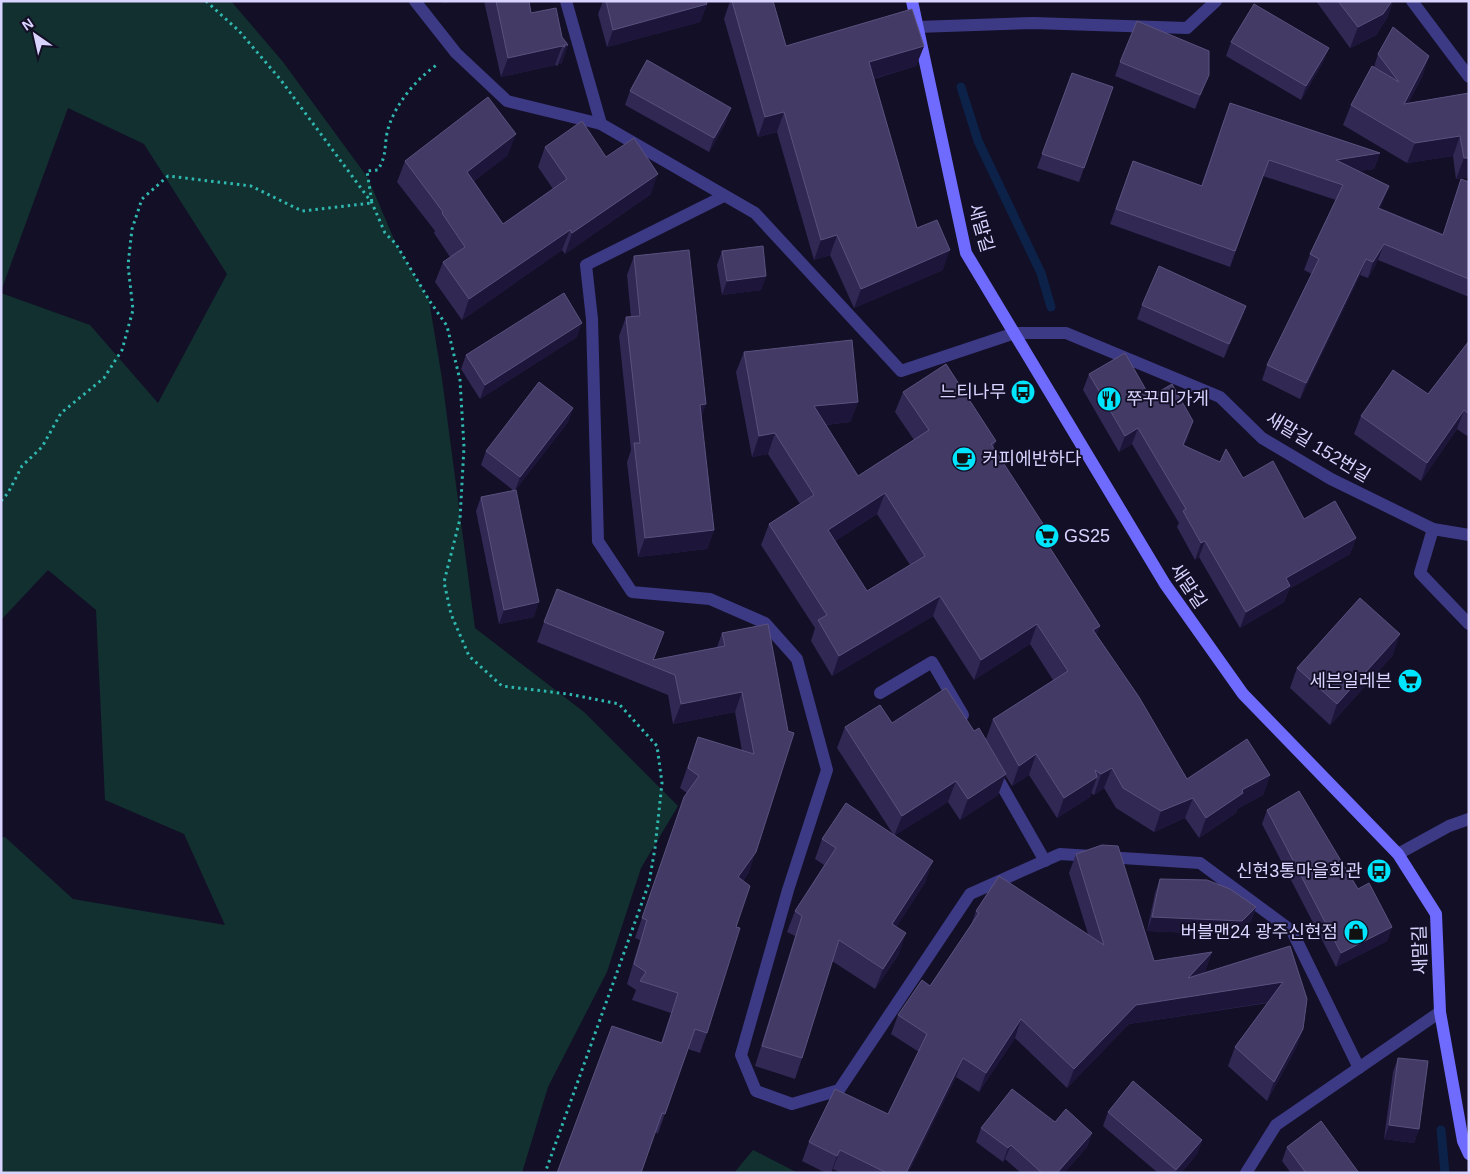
<svg xmlns="http://www.w3.org/2000/svg" width="1470" height="1174" font-family="Helvetica,'Noto Sans KR',sans-serif">
	<rect width="100%" height="100%" fill="#130f26"/>
	<g fill="#12302f">
		<path d="M1,1H231L283,62L368,178L396,244L429,300L442,379L475,628L584,712L678,806L641,868L607,972L548,1087L522,1173H1V837H5L73,899L225,925L184,834L105,800L96,610L48,570L1,620V293L90,325L158,403L227,274L144,144L68,108L1,291Z"/>
		<path d="M753,1150L798,1173H734Z"/>
	</g>
	<g fill="none" stroke-linecap="round" stroke-linejoin="round">
		<g stroke="#0c2248" stroke-width="9">
			<path d="M961,87L978,141L1041,273L1051,307"/>
			<path d="M1441,1130L1445,1173"/>
		</g>
		<g stroke="#2fb8b0" stroke-width="3" stroke-dasharray="2.5 4" stroke-linecap="butt">
			<path d="M206,1L239,31L280,79L372,203L385,233L396,244L429,300L447,326L460,380L464,447L460,519L444,582L451,614L469,656L502,686L568,694L619,704L657,746L662,783L655,848L649,883L545,1173"/>
			<path d="M1,501L8,493L22,466L42,447L61,413L104,378L122,350L133,310L128,265L132,229L142,199L168,176L251,186L302,211L372,203L367,171L378,170C387,154 384,149 387,133C393,106 416,79 438,64"/>
		</g>
		<g stroke="#3d3a85" stroke-width="12">
			<path d="M415,1L456,53L507,101L601,124"/>
			<path d="M1412,1L1469,77"/>
			<path d="M917,27L1033,23L1187,28L1216,1"/>
			<path d="M724,196L586,265L592,319L598,541L632,592L710,599L765,623L797,659L827,770L788,890L741,1055L756,1091L792,1104L839,1090L970,894L1060,854L1200,863L1292,931L1359,1068"/>
			<path d="M1433,529L1420,573L1469,624"/>
			<path d="M880,693L932,662L963,715"/>
			<path d="M993,770L1045,861"/>
			<path d="M1398,854L1449,826L1469,819"/>
		</g>
		<g stroke="#3d3a85" stroke-width="12">
			<path d="M566,1L601,124L755,213L901,371L1015,333H1066L1220,397L1262,438L1331,479L1433,529L1469,535"/>
			<path d="M1246,1173L1276,1125L1440,1012"/>
		</g>
		<path stroke="#6f6bff" stroke-width="12" d="M912,1L966,253L1165,584L1243,694L1398,854L1436,914L1440,1012L1463,1141L1469,1154"/>
	</g>
	<g fill="#312854" fill-rule="evenodd">
		<path d="M484,1H529L531,13L562,37L568,45L561,64H558V66L555,65L501,77Z"/>
		<path d="M603,1H706L707,4L700,22L607,47L598,14Z"/>
		<path d="M730,1H773L786,46H924L916,66L874,79L917,228L943,270L854,308L830,255L814,260L777,132L758,137L724,19Z"/>
		<path d="M1316,1H1393L1387,18L1376,35L1350,48Z"/>
		<path d="M1231,42L1329,48L1323,62L1301,100L1226,56Z"/>
		<path d="M1378,54L1429,56L1422,77L1408,103L1469,93V177L1456,179L1453,156L1407,163L1343,125L1351,105L1374,67Z"/>
		<path d="M1120,62L1203,89L1195,109L1115,76Z"/>
		<path d="M1072,73L1113,87L1079,182L1037,168Z"/>
		<path d="M630,91L726,122L709,152L625,105Z"/>
		<path d="M1224,119L1380,153L1374,169L1359,171L1389,186L1380,208L1443,234L1461,179L1469,182V297L1378,260L1368,278L1360,275L1300,399L1262,380L1267,365L1312,274L1304,270L1310,254L1336,200L1263,176L1230,267L1110,224L1133,161L1201,186Z"/>
		<path d="M545,147L606,157L651,194L565,254L562,250L462,320L435,282L443,262L450,257L434,233L435,231L397,182L405,161L508,155L474,181L503,224L553,189L538,167Z"/>
		<path d="M722,251L766,276L761,290L722,295L717,265Z"/>
		<path d="M634,256L706,404L701,417L714,530L707,549L638,557L627,462L631,450L619,336L626,317H631L627,275Z"/>
		<path d="M1142,305L1246,306L1241,320L1224,358L1137,319Z"/>
		<path d="M577,337L480,399L461,369L466,355Z"/>
		<path d="M1469,341V434L1467,436L1457,429L1421,481L1354,434L1361,416L1428,394Z"/>
		<path d="M744,352L858,402L850,422L826,425L858,476L914,440L895,412L903,392L996,441L993,447L1046,542L1100,626L1096,635L1187,779L1270,775L1263,795L1237,809L1236,813L1199,838L1185,818L1154,832L1116,808L1104,788L1094,795L1091,793L1090,797L1057,818L1029,775L1012,786L1005,775L998,795L960,820L948,802L895,835L926,881L896,927L899,954L875,989L832,961L802,1058L795,1079L755,1066L795,936L787,932L795,911L824,865L815,859L822,839L893,834L837,748L845,727L892,723L974,731L986,739L993,719L1053,680L1030,644L974,680L933,616L832,676L811,641L815,628L761,545L769,524L800,504L768,454L752,457L736,372ZM877,514L910,565L867,591L835,541Z"/>
		<path d="M1089,374L1150,397L1188,438L1184,445L1243,478L1304,519L1356,538L1350,554L1289,589L1284,602L1240,628L1199,557L1195,560L1177,527L1179,523L1132,444L1119,452L1083,390Z"/>
		<path d="M573,408L568,422L515,490L534,617L499,624L476,511L481,497L514,491L481,465L486,451Z"/>
		<path d="M544,622L654,660L717,647L722,633L768,624L749,872L743,881L736,927L707,1033L700,1053L688,1049L658,1133H655L661,1043L671,1013L632,1000L636,990L627,984L640,940L635,938L677,817L687,793L680,788L698,737L742,751L735,712L673,724L668,695L537,642Z"/>
		<path d="M1393,655L1330,725L1290,688L1297,668Z"/>
		<path d="M1267,810L1358,889L1392,927L1387,941L1336,967L1262,824Z"/>
		<path d="M1076,854L1154,961L1212,952L1205,971L1203,973L1290,946L1303,1029L1296,1048L1267,1101L1228,1066L1235,1047L1268,1003L1129,1024L1067,1088L1015,1038L979,1092L956,1077L908,1173H841L833,1169L831,1173H826L802,1161L809,1142L888,1114L919,1052L891,1034L898,1015L930,986L971,925L976,911L1088,934L1069,873Z"/>
		<path d="M1160,879L1256,907L1251,921L1237,935L1147,931L1155,893Z"/>
		<path d="M1398,1058L1419,1129L1414,1143L1384,1139L1393,1072Z"/>
		<path d="M1108,1112L1202,1140L1197,1154L1181,1173H1158L1103,1126Z"/>
		<path d="M1055,1122L1092,1133L1087,1147L1064,1173H1021L1005,1159L1003,1162L976,1142L981,1128Z"/>
		<path d="M1287,1147L1359,1173H1291L1282,1161Z"/>
	</g>
	<g fill="#1d163a">
		<path d="M444,1H455L443,4Z"/>
		<path d="M1392,1H1393L1387,18L1376,35L1350,48L1358,27Z"/>
		<path d="M707,4L700,22L607,47L613,30Z"/>
		<path d="M564,45H568L561,64H558L565,47Z"/>
		<path d="M562,46L555,65L501,77L508,58Z"/>
		<path d="M924,46L916,66L862,82L869,62Z"/>
		<path d="M1329,48L1323,62L1301,100L1306,86Z"/>
		<path d="M1429,56L1422,77L1396,124L1404,104Z"/>
		<path d="M731,108L726,122L709,152L714,138Z"/>
		<path d="M784,112L777,132L758,137L765,117Z"/>
		<path d="M516,134L508,155L460,192L467,172Z"/>
		<path d="M1460,136L1453,156L1407,163L1415,143Z"/>
		<path d="M1380,153L1374,169L1330,176L1336,160Z"/>
		<path d="M1464,158H1469V177L1456,179Z"/>
		<path d="M658,174L651,194L565,254L572,233Z"/>
		<path d="M1389,186L1383,202L1373,223L1378,208Z"/>
		<path d="M570,230L562,250L462,320L469,299Z"/>
		<path d="M837,235L830,255L814,260L821,240Z"/>
		<path d="M1384,244L1378,260L1368,278L1373,262Z"/>
		<path d="M950,250L943,270L854,308L861,289Z"/>
		<path d="M1366,259L1360,275L1300,399L1306,383Z"/>
		<path d="M766,276L761,290L722,295L727,281Z"/>
		<path d="M1246,306L1241,320L1224,358L1229,344Z"/>
		<path d="M582,323L577,337L480,399L485,385Z"/>
		<path d="M858,402L850,422L806,427L814,406Z"/>
		<path d="M706,404L699,423L700,405Z"/>
		<path d="M573,408L568,422L515,491L520,477Z"/>
		<path d="M1464,410L1457,429L1421,481L1427,463Z"/>
		<path d="M1193,421L1188,438L1177,461L1183,445Z"/>
		<path d="M1138,428L1132,444L1119,452L1125,436Z"/>
		<path d="M775,433L768,454L752,457L759,436Z"/>
		<path d="M885,493L877,514L821,550L828,530Z"/>
		<path d="M714,530L707,549L638,557L645,538Z"/>
		<path d="M1049,533L1041,554L1043,537Z"/>
		<path d="M1356,538L1350,554L1289,589L1284,602L1240,628L1246,612L1286,578Z"/>
		<path d="M1205,541L1199,557L1195,560L1201,543Z"/>
		<path d="M940,596L933,616L832,676L839,656Z"/>
		<path d="M539,602L534,617L499,624L504,610Z"/>
		<path d="M1037,624L1030,644L974,680L981,660Z"/>
		<path d="M1100,626L1092,646L1093,630Z"/>
		<path d="M1400,634L1393,655L1330,725L1337,704Z"/>
		<path d="M742,692L735,712L673,724L681,704Z"/>
		<path d="M1036,754L1029,775L1012,786L1019,766Z"/>
		<path d="M1112,768L1104,788L1094,795L1101,774Z"/>
		<path d="M1006,774L998,795L960,820L968,799Z"/>
		<path d="M1270,775L1263,795L1237,809L1236,813L1199,838L1206,818L1242,790Z"/>
		<path d="M1097,777L1090,797L1057,818L1064,798Z"/>
		<path d="M956,781L948,802L894,836L902,816Z"/>
		<path d="M1193,798L1185,818L1154,832L1161,811Z"/>
		<path d="M756,852L749,872L731,897L738,877Z"/>
		<path d="M933,861L926,881L885,945L892,924Z"/>
		<path d="M1256,907L1251,921L1237,935L1147,931L1152,917Z"/>
		<path d="M1392,927L1387,941L1336,967L1341,953Z"/>
		<path d="M906,933L899,954L875,989L883,969Z"/>
		<path d="M1212,952L1205,971L1181,997L1188,978Z"/>
		<path d="M1283,982L1277,1001L1129,1024L1067,1088L1074,1069L1136,1005Z"/>
		<path d="M1021,1019L1015,1038L979,1092L986,1073Z"/>
		<path d="M1303,1029L1296,1048L1267,1101L1274,1082Z"/>
		<path d="M963,1058L956,1077L908,1173H906Z"/>
		<path d="M1389,1125L1419,1129L1414,1143L1384,1139Z"/>
		<path d="M1092,1133L1087,1147L1064,1173H1057Z"/>
		<path d="M1202,1140L1197,1154L1181,1173H1175L1176,1170Z"/>
		<path d="M1011,1145L1005,1159L1003,1162L1008,1148Z"/>
		<path d="M840,1150L833,1169L831,1173L837,1156Z"/>
	</g>
	<g fill="#433a66" stroke="#5a527e" fill-rule="evenodd">
		<path d="M496,1H529L531,13L556,8L562,37L568,45H564L565,47L562,46L508,58Z"/>
		<path d="M606,1H706L707,4L613,30Z"/>
		<path d="M732,1H773L786,46L912,9L924,46L869,62L917,228L937,220L950,250L861,289L837,235L821,240L784,112L765,117Z"/>
		<path d="M1338,1H1392L1383,14L1358,27Z"/>
		<path d="M1254,4L1329,48L1306,86L1231,42Z"/>
		<path d="M1137,21L1209,51V75L1200,95L1120,62Z"/>
		<path d="M1393,27L1429,56L1404,104L1469,93V158H1464L1460,136L1415,143L1351,105L1372,66L1399,82L1378,54Z"/>
		<path d="M647,60L731,108L714,138L630,91Z"/>
		<path d="M1072,73L1113,87L1084,168L1042,154Z"/>
		<path d="M488,97L516,134L467,172L503,224L567,179L545,147L582,121L606,157L634,138L658,174L572,233L570,230L469,299L443,262L465,247L442,213L443,212L405,161Z"/>
		<path d="M1230,103L1380,153L1336,160L1389,186L1378,208L1443,235L1461,179L1469,182V279L1384,244L1373,262L1366,259L1306,383L1267,365L1319,259L1310,254L1343,185L1269,160L1235,251L1116,209L1133,161L1202,186Z"/>
		<path d="M763,246L766,276L727,281L722,251Z"/>
		<path d="M689,250L706,404L700,405L714,530L645,538L634,443H640L626,317L640,316L634,256Z"/>
		<path d="M1159,266L1246,306L1229,344L1142,305Z"/>
		<path d="M564,293L582,323L485,385L466,355Z"/>
		<path d="M852,340L858,402L814,406L858,476L929,430L903,392L946,364L996,441L991,444L1049,533L1043,537L1100,626L1093,630L1139,697L1187,779L1247,739L1270,775L1242,790L1243,793L1206,818L1193,798L1161,811L1123,788L1112,768L1101,774L1095,770L1097,777L1064,798L1036,754L1019,766L993,719L1068,671L1037,624L981,660L940,596L839,656L818,620L827,615L769,524L814,495L775,433L759,436L744,352ZM885,493L925,556L867,591L828,530Z"/>
		<path d="M1469,341V414L1464,410L1427,463L1361,416L1393,370L1428,394Z"/>
		<path d="M1125,353L1150,397L1172,384L1193,421L1183,445L1220,462L1226,449L1243,478L1273,461L1304,519L1335,501L1356,538L1286,578L1290,586L1246,612L1205,541L1201,543L1183,511L1186,509L1138,428L1125,436L1089,374Z"/>
		<path d="M539,382L573,408L520,477L486,451Z"/>
		<path d="M516,490L539,602L504,610L481,497Z"/>
		<path d="M557,589L664,632L653,660L725,646L722,633L768,624L788,731L794,733L756,852L738,877L750,886L736,927L740,928L707,1033L695,1029L665,1114L662,1113L641,1173H557L612,1026L662,1043L678,993L640,981L646,972L634,964L647,920L642,918L684,797L699,776L688,768L698,737L754,754L742,692L681,704L675,675L544,622Z"/>
		<path d="M1360,598L1400,634L1337,704L1297,668Z"/>
		<path d="M946,688L974,731L979,728L1006,774L968,799L956,781L902,816L845,727L880,705L892,723Z"/>
		<path d="M1299,791L1358,889L1369,883L1392,927L1341,953L1267,810Z"/>
		<path d="M846,803L933,861L892,924L906,933L883,969L839,940L802,1058L762,1046L802,916L795,911L836,848L822,839Z"/>
		<path d="M1102,845L1118,846L1154,961L1212,952L1188,978L1290,946L1307,999L1303,1029L1274,1082L1235,1047L1283,982L1136,1005L1074,1069L1021,1019L986,1073L963,1058L906,1173H887L840,1150L837,1156L809,1142L835,1089L888,1114L927,1034L898,1015L922,980L930,986L979,913L976,911L999,876L1104,945L1076,854Z"/>
		<path d="M1160,879L1207,880L1230,889L1256,907L1242,921L1152,917Z"/>
		<path d="M1398,1058L1428,1061L1419,1129L1389,1125Z"/>
		<path d="M1133,1081L1202,1140L1176,1170L1108,1112Z"/>
		<path d="M1012,1089L1055,1122L1066,1109L1092,1133L1057,1173H1042L1011,1145L1008,1148L981,1128Z"/>
		<path d="M1321,1121L1359,1173H1306L1287,1147Z"/>
	</g>
	<defs>
		<symbol id="bus-disc" viewBox="-11 -11 22 22"><circle r="9.5" fill="#00e5ff" stroke="#130f26"/><path d="M-5-6H5V4H4V6H2V4H-2V6H-4V4H-5ZM-3.5-4V0h7V-4ZM-3.5 1.2v1.5H-2V1.2ZM2 1.2v1.5H3.5V1.2Z" fill="#111"/></symbol>
		<symbol id="restaurant-disc" viewBox="-11 -11 22 22"><circle r="9.5" fill="#00e5ff" stroke="#130f26"/><path d="M-5-6h1v4h1v-4h1v4h1v-4h1v5L-1.5 .5V6h-2V.5L-5-1ZM5-6V6H3V1.5H1.5Q1.5-4 5-6Z" fill="#111"/></symbol>
		<symbol id="cafe-disc" viewBox="-11 -11 22 22"><circle r="9.5" fill="#00e5ff" stroke="#130f26"/><path d="M-5.5-4.5H6V0H3Q3 3.5 0 3.5H-2.5Q-5.5 3.5-5.5 0ZM3-3.2v2h1.7v-2ZM-6 4.5H4V6H-6Z" fill="#111"/></symbol>
		<symbol id="supermarket-disc" viewBox="-11 -11 22 22"><circle r="9.5" fill="#00e5ff" stroke="#130f26"/><path d="M-6-5.5h2.5l.6 2H6L4.5 2H-2.5L-4.4-4H-6ZM-1.5 3.2a1.3 1.3 0 1 0 .1 0ZM3 3.2a1.3 1.3 0 1 0 .1 0Z" fill="#111"/></symbol>
		<symbol id="shop-disc" viewBox="-11 -11 22 22"><circle r="9.5" fill="#00e5ff" stroke="#130f26"/><path d="M-5-2.5h2.3a2.7 3.5 0 0 1 5.4 0H5L5.5 6h-11ZM-1.5-2.5h3a1.5 2.3 0 0 0-3 0Z" fill="#111"/></symbol>
	</defs>
	<g fill-rule="evenodd">
		<use href="#bus-disc" x="1009" y="378" width="28" height="28"/>
		<use href="#restaurant-disc" x="1095" y="385" width="28" height="28"/>
		<use href="#cafe-disc" x="950" y="445" width="28" height="28"/>
		<use href="#supermarket-disc" x="1033" y="522" width="28" height="28"/>
		<use href="#supermarket-disc" x="1396" y="667" width="28" height="28"/>
		<use href="#bus-disc" x="1365" y="857" width="28" height="28"/>
		<use href="#shop-disc" x="1342" y="918" width="28" height="28"/>
	</g>
	<g text-anchor="middle" dominant-baseline="central" stroke-width="4" stroke-linejoin="round" paint-order="stroke">
		<g font-size="18" fill="#d9d4ff" stroke="#130f26">
			<text transform="translate(981 228) rotate(74)">새말길</text>
			<text transform="translate(1318 447) rotate(31)">새말길 152번길</text>
			<text transform="translate(1188 586) rotate(56)">새말길</text>
			<text transform="translate(1420 950) rotate(-92)">새말길</text>
		</g>
		<g font-size="18" fill="#d9d4ff" stroke="#130f26" text-anchor="end">
			<text x="1006" y="392">느티나무</text>
			<text x="1126" y="399" text-anchor="start">쭈꾸미가게</text>
			<text x="982" y="459" text-anchor="start">커피에반하다</text>
			<text x="1064" y="536" text-anchor="start">GS25</text>
			<text x="1392" y="681">세븐일레븐</text>
			<text x="1362" y="871">신현3통마을회관</text>
			<text x="1338" y="932">버블맨24 광주신현점</text>
		</g>
	</g>
	<rect width="1470" height="1174" fill="none" stroke="#d9d4ff" stroke-width="5"/>
	<g transform="translate(35 35) rotate(326)" stroke="#130f26" stroke-width="4" paint-order="stroke">
	<path d="M0-4L9 19L0 12L-9 19Z" fill="#d9d4ff"/>
	<text y="-8" font-size="14" font-weight="bold" text-anchor="middle" fill="#d9d4ff">N</text>
	</g>
</svg>
